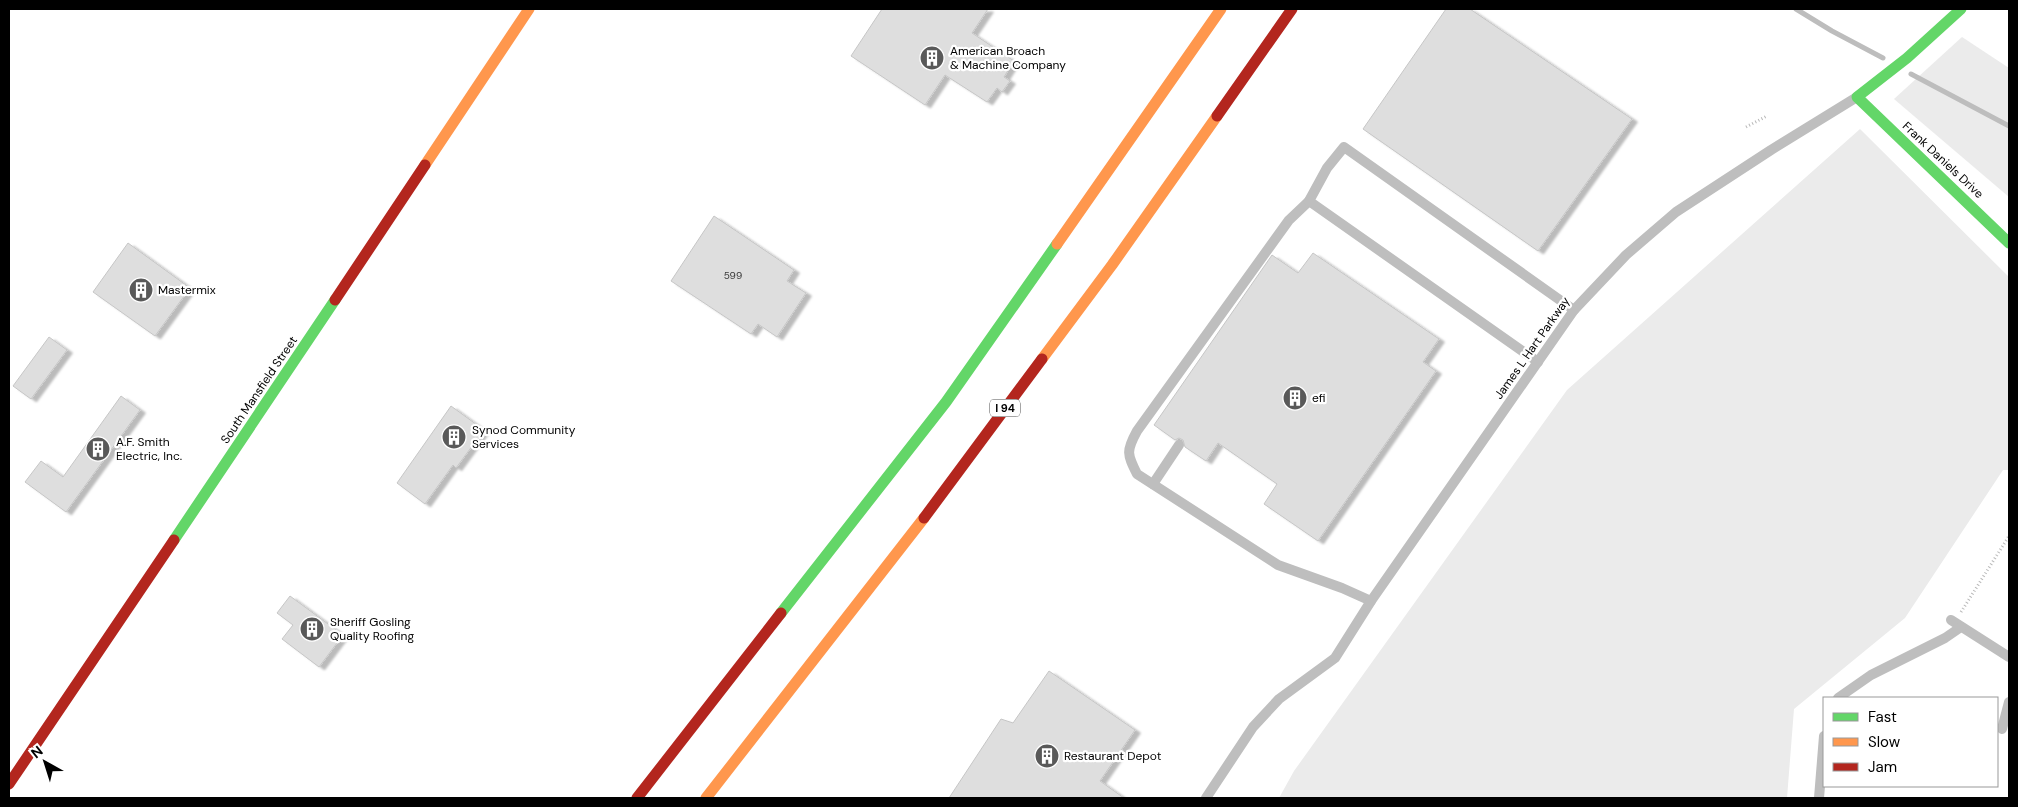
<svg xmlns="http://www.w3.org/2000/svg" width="2018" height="807" font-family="'DM Sans',sans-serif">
	<defs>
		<filter id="shadow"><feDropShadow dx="5.5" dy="3" stdDeviation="1" flood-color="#0004"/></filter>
	</defs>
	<rect width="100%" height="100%" fill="#fff"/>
	<g fill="#ebebeb">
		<path d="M1962,37L2009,68V197L1894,99Z"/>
		<path d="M1860,129L2009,277V470H2003L1905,618L1794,709L1787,798H1279L1294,771L1567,390Z"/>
	</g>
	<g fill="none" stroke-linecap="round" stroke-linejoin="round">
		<g stroke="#bdbdbd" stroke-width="5">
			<path d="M1796,9L1832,31L1883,58"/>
			<path d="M1911,74L2009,126"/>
		</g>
	</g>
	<g fill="#dedede" stroke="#c6c6c6" filter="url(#shadow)">
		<path d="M882,9H988L972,33L1014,61L1004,77L1010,81L1002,92L997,88L987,102L945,75L925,105L851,56Z"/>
		<path d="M1446,9H1470L1632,119L1538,251L1363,129Z"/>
		<path d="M714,216L794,270L787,281L806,293L777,337L758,324L751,334L671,281Z"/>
		<path d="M128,243L190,288L155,336L93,292Z"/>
		<path d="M1313,253L1439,339L1423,362L1436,371L1318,541L1264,504L1277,484L1218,443L1206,461L1185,447L1183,440L1179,438L1175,440L1154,425L1272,255L1298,273Z"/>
		<path d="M49,337L67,350L31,399L13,386Z"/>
		<path d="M121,396L140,410L66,512L25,482L41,461L63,477Z"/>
		<path d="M451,406L484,430L456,468L453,465L425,504L397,483Z"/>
		<path d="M290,596L343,635L319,667L282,639L293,625L277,613Z"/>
		<path d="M1049,671L1135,730L1100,781L1124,798H949L1001,719L1013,723Z"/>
	</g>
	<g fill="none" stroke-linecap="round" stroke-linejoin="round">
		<g stroke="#b9b9b9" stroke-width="3" stroke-dasharray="1 2.5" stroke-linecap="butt">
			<path d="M1746,127L1767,116"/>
			<path d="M1961,612L2009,536"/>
		</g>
		<g stroke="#bebebe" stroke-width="10">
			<path d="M1309,201L1289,220L1137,431C1126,451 1127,454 1137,474L1278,565L1342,588L1371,601"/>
			<path d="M1538,362L1309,201L1327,168L1344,147L1574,310"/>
			<path d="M1153,484L1179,445"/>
			<path d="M1951,620L2009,657"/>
			<path d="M1838,698L1871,675L1945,638L1961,627"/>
			<path d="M2002,729L2009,702"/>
			<path d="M1206,798L1253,727L1279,699L1335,658L1371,601L1574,310L1626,255L1676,212L1771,150L1857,97"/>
			<path d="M1819,798L1824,736"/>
		</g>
		<g stroke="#63d668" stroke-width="11">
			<path d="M1961,9L1907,58L1857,97L2009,243"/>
			<path d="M174,540L335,300"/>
			<path d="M781,613L946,402L1057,244"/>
		</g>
		<g stroke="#ff974d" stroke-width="11">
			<path d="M425,165L529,9"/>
			<path d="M1057,244L1221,9"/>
			<path d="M1042,359L1112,265L1217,116"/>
			<path d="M706,798L924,518"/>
		</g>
		<g stroke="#b3261e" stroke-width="11">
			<path d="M1217,116L1292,9"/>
			<path d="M335,300L425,165"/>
			<path d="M924,518L1042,359"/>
			<path d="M9,784L174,540"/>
			<path d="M637,798L781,613"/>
		</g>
	</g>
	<defs>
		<symbol id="building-disc" viewBox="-11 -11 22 22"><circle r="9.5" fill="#595959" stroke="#fff"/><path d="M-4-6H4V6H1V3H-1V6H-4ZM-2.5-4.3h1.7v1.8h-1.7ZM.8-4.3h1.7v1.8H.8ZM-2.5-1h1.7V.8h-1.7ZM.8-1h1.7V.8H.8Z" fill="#fff"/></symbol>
	</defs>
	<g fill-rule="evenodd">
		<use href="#building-disc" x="918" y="44" width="28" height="28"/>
		<use href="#building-disc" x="127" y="276" width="28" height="28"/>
		<use href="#building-disc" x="1281" y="384" width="28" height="28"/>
		<use href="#building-disc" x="440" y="423" width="28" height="28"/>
		<use href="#building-disc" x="84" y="435" width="28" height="28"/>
		<use href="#building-disc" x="298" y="615" width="28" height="28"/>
		<use href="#building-disc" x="1033" y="742" width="28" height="28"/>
	</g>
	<g text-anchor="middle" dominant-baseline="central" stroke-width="4.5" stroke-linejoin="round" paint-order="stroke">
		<g font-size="10" fill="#383838">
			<text x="733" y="275">599</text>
		</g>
		<rect fill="#fff" stroke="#4c4c4c" stroke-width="1" x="990" y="399.5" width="30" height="17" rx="4"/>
		<g font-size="11" font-weight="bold" fill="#000">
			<text x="1005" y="408">I 94</text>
		</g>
		<g font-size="12" fill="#000" stroke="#fff" text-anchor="start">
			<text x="950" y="51">American Broach<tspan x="950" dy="14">&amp; Machine Company</tspan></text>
			<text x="158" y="290">Mastermix</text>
			<text x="1312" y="398">efi</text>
			<text x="472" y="430">Synod Community<tspan x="472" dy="14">Services</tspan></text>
			<text x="116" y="442">A.F. Smith<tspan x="116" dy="14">Electric, Inc.</tspan></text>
			<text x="330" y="622">Sheriff Gosling<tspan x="330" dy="14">Quality Roofing</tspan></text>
			<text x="1064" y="756">Restaurant Depot</text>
		</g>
		<g font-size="12" fill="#000" stroke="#fff">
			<text transform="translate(1943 160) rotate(43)">Frank Daniels Drive</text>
			<text transform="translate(1532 348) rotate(-55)">James L Hart Parkway</text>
			<text transform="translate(259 390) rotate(-56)">South Mansfield Street</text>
		</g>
	</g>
	<rect width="2018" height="807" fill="none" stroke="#000000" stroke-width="20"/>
	<rect x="1823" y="697" width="175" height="90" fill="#ffffff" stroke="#999999"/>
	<rect x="1833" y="713" width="25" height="8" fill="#63d668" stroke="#999999"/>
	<text x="1868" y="722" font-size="15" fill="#000000">Fast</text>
	<rect x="1833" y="738" width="25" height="8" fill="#ff974d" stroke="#999999"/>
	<text x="1868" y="747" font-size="15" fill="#000000">Slow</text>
	<rect x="1833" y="763" width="25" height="8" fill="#b3261e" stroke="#999999"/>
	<text x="1868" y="772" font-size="15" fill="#000000">Jam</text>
	<g transform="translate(45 762) rotate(321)" stroke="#ffffff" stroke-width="4" paint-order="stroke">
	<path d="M0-4L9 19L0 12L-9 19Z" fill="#000000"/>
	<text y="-8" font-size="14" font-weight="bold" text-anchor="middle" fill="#000000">N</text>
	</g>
</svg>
